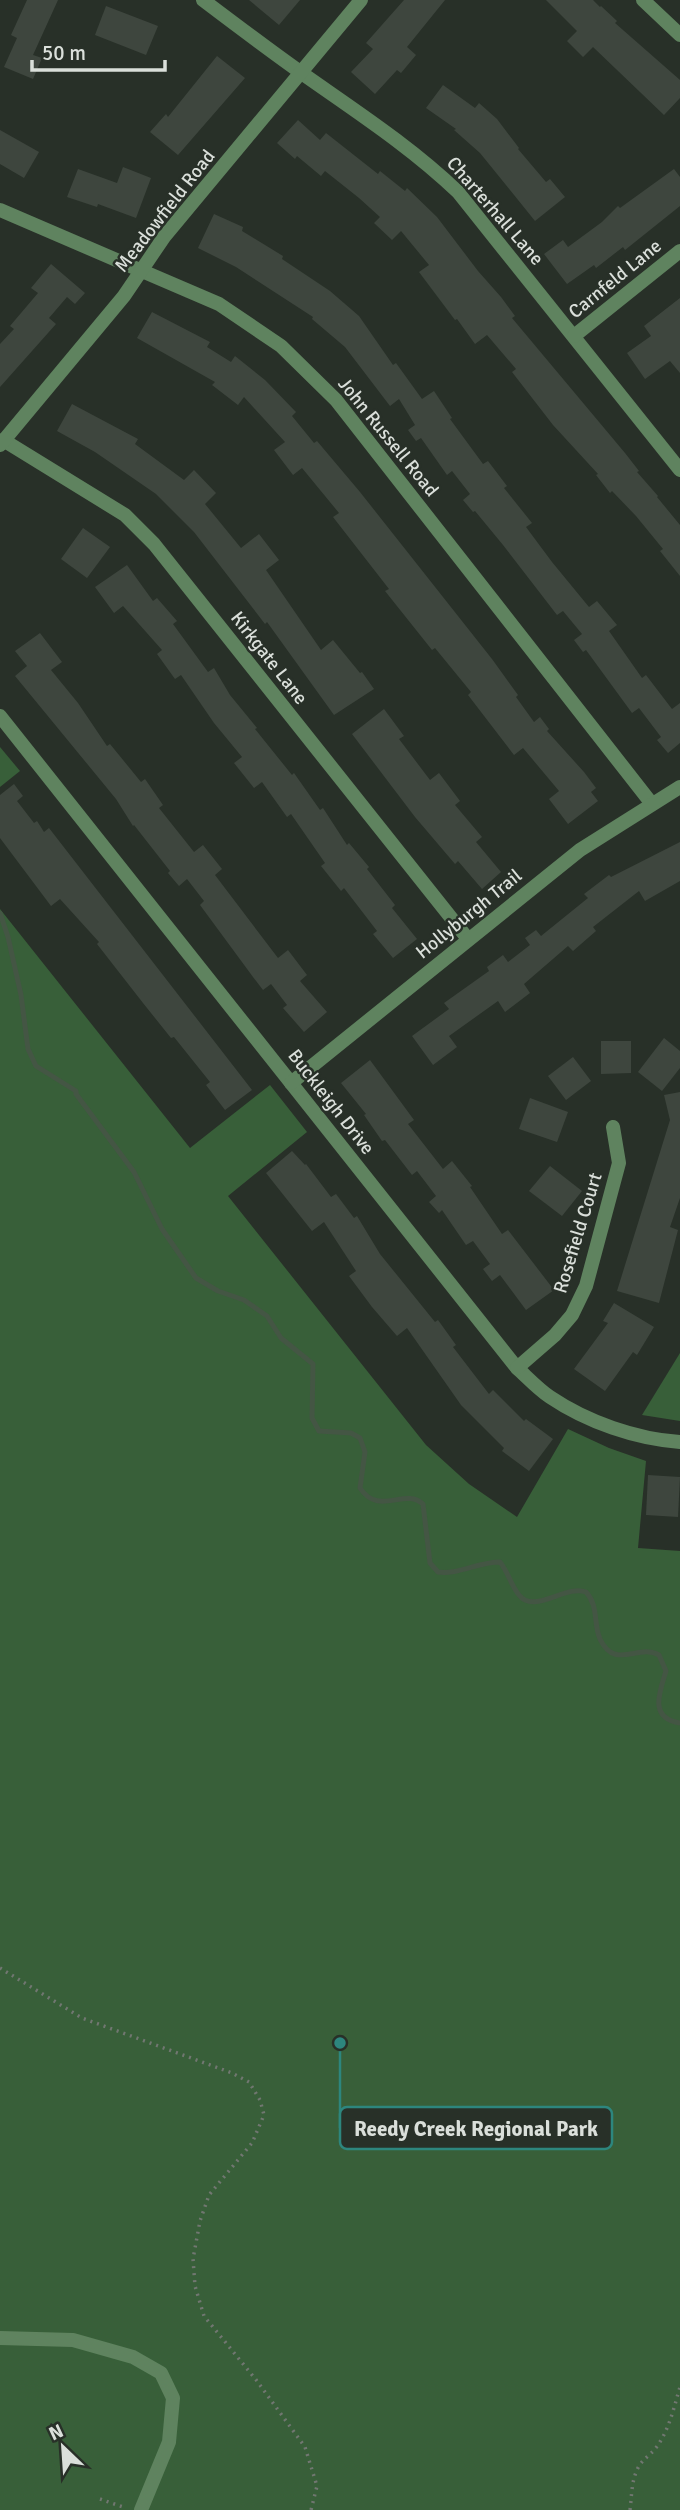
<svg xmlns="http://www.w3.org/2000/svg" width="680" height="2510" font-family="Signika,sans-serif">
	<rect width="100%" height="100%" fill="#283028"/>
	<g fill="#385f39">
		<path d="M0,747L20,771L0,787Z"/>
		<path d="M0,909L190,1148L270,1085L307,1132L228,1196L426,1445L469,1484L517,1517L568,1429L609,1448L646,1461L638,1548L680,1551V2510H0Z"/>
		<path d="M680,1353V1421L642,1415Z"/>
	</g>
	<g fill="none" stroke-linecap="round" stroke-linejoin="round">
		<path stroke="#445644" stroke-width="5" d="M0,913L8,937L21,995L28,1049L36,1066L76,1091V1094L134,1172L162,1229L196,1278L218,1291L244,1300L267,1316L281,1338L313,1364L312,1418L319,1431L351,1433L360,1438L365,1452L360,1488C379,1517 405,1487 423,1504L430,1563L438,1572C458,1575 478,1562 500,1562C508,1572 511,1585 519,1595C534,1615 566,1584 586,1592C599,1606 593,1623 600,1639C615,1671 638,1643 659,1655L666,1671C660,1691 648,1718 680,1723"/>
	</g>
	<g fill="#3e463e">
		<path d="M27,0H58L33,55L42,58L33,79L4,67L17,38L11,35Z"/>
		<path d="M249,0H300L279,25Z"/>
		<path d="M404,0H445L407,47L416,55L401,73L397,70L375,94L351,72L373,49L366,43Z"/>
		<path d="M546,0H593L600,7L601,6L617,21L615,23L680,80V98L664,115L593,47L583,57L567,41L577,31Z"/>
		<path d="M106,6L158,26L146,55L95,35Z"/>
		<path d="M217,56L245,78L178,155L150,132L166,114L168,117Z"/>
		<path d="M443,85L475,108L479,103L497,119L519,148L518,149L546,182L550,179L565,197L535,221L480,153L454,130L456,129L426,108Z"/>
		<path d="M298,120L320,140L326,133L378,174L380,171L405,191L407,188L437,217L478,271L501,297L515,316L512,318L625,453L639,471L637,472L658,496L657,497L680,525V576L660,551L663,549L636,516L612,491L610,493L596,475L598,474L553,425L512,372L516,369L487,335L475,344L457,319L455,320L419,272L429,265L401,231L392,240L374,223L380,217L359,198L325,171L321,176L297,156L295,159L277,143Z"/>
		<path d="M0,130L39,152L24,178L0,164Z"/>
		<path d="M123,167L151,178L136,218L98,204L97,207L67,197L78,169L117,183Z"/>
		<path d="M674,169L680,177V206L625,250L623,247L596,268L594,265L567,284L544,254L563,240L568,247L602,222L618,206L620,208Z"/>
		<path d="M214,214L243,227L242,231L283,256L282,259L330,291L359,316L393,365L396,363L422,399L434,391L452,418L450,419L483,464L488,461L507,486L504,488L532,523L526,527L552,562L589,607L597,601L617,625L609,631L642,678L646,675L672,709L680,703V743L668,753L657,740L661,737L639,708L632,713L586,650L583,652L574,640L582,634L563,611L557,615L503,545L475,511L473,512L463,500L470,494L452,471L447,475L421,438L416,441L408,430L415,425L399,399L390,406L345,347L312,319L313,317L236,267L198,248Z"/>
		<path d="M51,264L85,293L75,304L67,297L49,318L56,324L0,387V344L14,329L10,326L38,293L31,288Z"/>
		<path d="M680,298V373L670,361L645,379L627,353L651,336L644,326Z"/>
		<path d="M152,312L210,342L207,347L231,362L235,356L265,380L296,412L292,416L314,443L317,441L360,492L492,659L518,695L516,697L534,722L540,717L549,729L547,731L584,772L596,788L591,792L598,801L568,824L549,799L559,791L523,748L514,755L468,695L471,692L435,648L432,650L385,591L389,589L333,517L339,513L302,468L293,475L274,450L285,442L244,397L238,405L212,385L215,382L137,338Z"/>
		<path d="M72,404L138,439L135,444L184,480L194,470L216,493L205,504L241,548L259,534L279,560L266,570L321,650L333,640L360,673L362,672L374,689L334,715L267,622L265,624L194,532L156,494L95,452L57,431Z"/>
		<path d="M83,528L110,547L87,578L61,559Z"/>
		<path d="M127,565L153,601L157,598L177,621L173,624L208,672L214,668L230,695L257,728L255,729L292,775L294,773L320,810L323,808L347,845L349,843L369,867L367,869L395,905L392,908L417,939L393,958L373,934L377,931L344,888L341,891L321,866L325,863L291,814L287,817L262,782L254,788L234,763L242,757L214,723L181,675L175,679L157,654L162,650L123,606L114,613L95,587Z"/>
		<path d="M40,633L62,662L51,670L78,703L107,746L110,744L141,782L145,779L163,805L159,808L194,852L203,845L222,869L215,875L278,958L288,950L307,975L300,981L327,1012L304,1032L283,1008L287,1005L271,984L263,990L253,977L200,905L204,901L187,879L179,886L168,873L170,871L134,825L133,826L116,799L15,676L27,666L15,651Z"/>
		<path d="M384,709L404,736L399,739L430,780L439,773L460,801L455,805L482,837L476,842L501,872L482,889L458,861L455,864L415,817L352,734Z"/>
		<path d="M14,784L23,796L17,801L34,823L37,821L44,832L49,828L252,1090L225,1110L206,1085L210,1082L174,1037L171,1038L143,1003L97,944L99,942L60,899L51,906L0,838V795Z"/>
		<path d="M680,842V881L645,901L639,891L593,927L596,931L573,951L568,946L524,984L530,993L505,1012L498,1001L449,1036L457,1047L433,1065L412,1036L449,1009L444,1003L489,971L487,967L503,955L508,962L530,945L525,938L536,930L541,936L588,898L584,894L609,875L611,877Z"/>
		<path d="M664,1038L680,1051V1068L662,1091L638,1072Z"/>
		<path d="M601,1041H631V1073L601,1074Z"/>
		<path d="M573,1057L591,1081L566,1100L548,1076Z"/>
		<path d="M370,1060L414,1120L408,1124L443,1169L452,1161L472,1186L470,1187L502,1234L508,1230L554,1290L526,1310L500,1275L492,1281L483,1269L490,1264L473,1241L466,1245L442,1210L439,1213L429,1202L436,1196L417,1171L412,1175L385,1140L382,1141L364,1115L366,1114L341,1083Z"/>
		<path d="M680,1092V1198L670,1227L678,1230L659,1303L617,1291L670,1120L664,1095Z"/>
		<path d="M530,1098L568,1112L557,1142L519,1129Z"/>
		<path d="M292,1151L305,1165L306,1164L331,1197L336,1194L354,1218L357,1216L380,1254L435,1322L438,1320L456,1345L453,1347L489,1394L493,1390L524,1421L526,1419L553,1439L529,1471L502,1451L504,1448L461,1405L407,1328L397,1336L372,1307L349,1276L356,1271L324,1222L312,1231L266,1173Z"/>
		<path d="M550,1166L582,1191L562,1216L529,1191Z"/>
		<path d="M614,1303L654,1327L637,1355L633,1352L605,1391L574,1369L608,1323L603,1321Z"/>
		<path d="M648,1475L680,1477L678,1517L646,1515Z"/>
	</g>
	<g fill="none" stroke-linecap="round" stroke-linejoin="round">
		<g stroke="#717771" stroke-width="3.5" stroke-dasharray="2 5" stroke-linecap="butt">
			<path d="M0,1968L82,2018L232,2073L249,2082L260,2100L264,2115L252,2143L209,2195L200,2221L193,2259L195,2286L204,2316L257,2381L305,2447L317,2486L311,2510"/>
			<path d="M100,2499L126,2508"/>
			<path d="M630,2510C632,2495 631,2480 639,2466C644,2458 653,2453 658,2445C670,2427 674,2407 680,2387"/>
		</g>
		<g stroke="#5f835f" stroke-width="14">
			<path d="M203,0C236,25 269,50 303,74C357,112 411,147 458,192L680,470"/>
			<path d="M643,0L680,35"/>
			<path d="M0,210L219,304L281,346L336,400L652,804"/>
			<path d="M574,336L680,251"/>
			<path d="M3,440L125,515L154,544L468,939"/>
			<path d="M0,445L124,296L164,237L361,0"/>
			<path d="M0,716L517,1368C527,1377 538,1389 550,1397C587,1422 636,1439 680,1442"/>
			<path d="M291,1083L580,850L680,787"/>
			<path d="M517,1368L555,1335L572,1315L586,1286L619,1163L613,1127"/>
			<path d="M0,2338L73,2340L133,2357L161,2373L173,2398L169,2442L141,2510"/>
		</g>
	</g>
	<g text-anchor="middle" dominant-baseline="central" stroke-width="5" stroke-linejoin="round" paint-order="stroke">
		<g font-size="19" fill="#dadfda" stroke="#283028">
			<text transform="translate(165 211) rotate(-52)">Meadowfield Road</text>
			<text transform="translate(495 211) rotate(49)">Charterhall Lane</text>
			<text transform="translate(615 279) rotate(-39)">Carnfeld Lane</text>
			<text transform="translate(388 437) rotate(51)">John Russell Road</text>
			<text transform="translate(269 658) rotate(52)">Kirkgate Lane</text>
			<text transform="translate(469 914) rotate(-39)">Hollyburgh Trail</text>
			<text transform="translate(331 1102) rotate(52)">Buckleigh Drive</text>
			<text transform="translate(578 1233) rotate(-73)">Rosefield Court</text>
		</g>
	</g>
	<path fill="none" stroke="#2d867e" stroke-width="2.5" d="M340 2043L340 2128"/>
	<circle fill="#2d867e" stroke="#283028" stroke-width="2.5" cx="340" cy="2043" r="7"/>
	<rect fill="#283028" stroke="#2d867e" stroke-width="2.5" x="340" y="2107" width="272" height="42" rx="7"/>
	<g font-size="21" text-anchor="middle" font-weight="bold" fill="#dadfda">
		<text x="476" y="2136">Reedy Creek Regional Park</text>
	</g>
	<g transform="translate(63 2447) rotate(335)" stroke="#283028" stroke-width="5" paint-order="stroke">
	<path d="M0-5L12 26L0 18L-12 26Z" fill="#dadfda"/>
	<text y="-10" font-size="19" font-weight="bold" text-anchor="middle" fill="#dadfda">N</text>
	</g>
	<path d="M32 60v10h133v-10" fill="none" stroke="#dadfda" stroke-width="3.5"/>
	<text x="42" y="60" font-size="21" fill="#dadfda" stroke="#283028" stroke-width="5" paint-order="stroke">50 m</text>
</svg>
